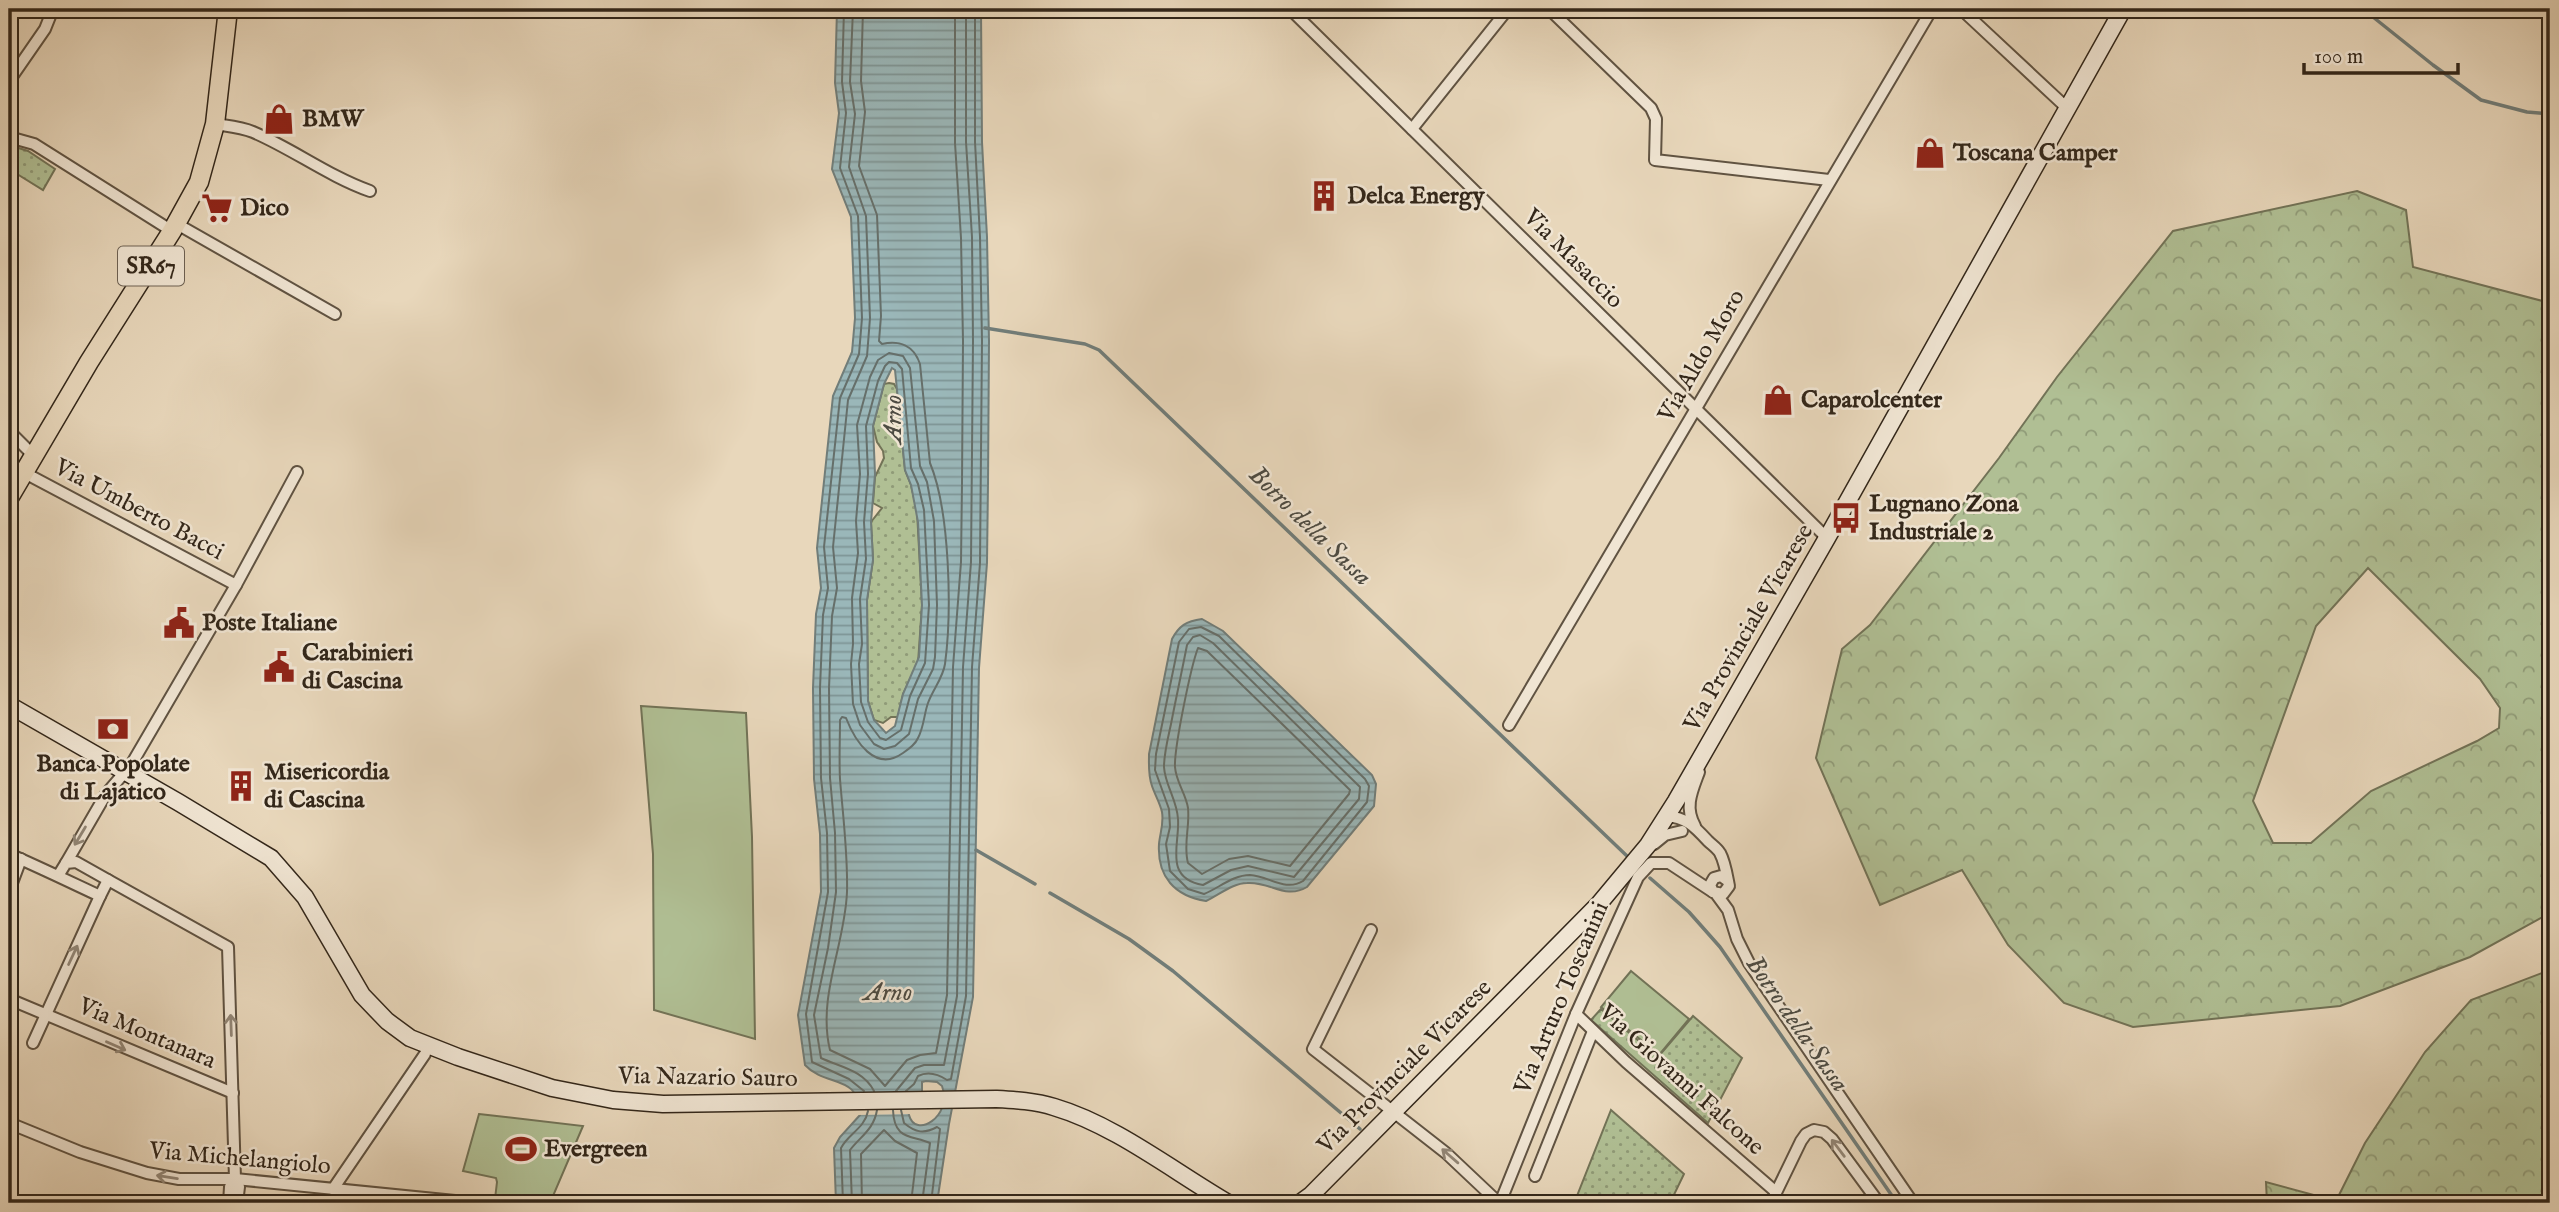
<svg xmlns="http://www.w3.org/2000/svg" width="2559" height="1212" font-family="'IM FELL English',serif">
	<defs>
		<pattern id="grass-dots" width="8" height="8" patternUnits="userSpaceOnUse" patternTransform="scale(1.75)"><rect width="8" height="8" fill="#b0bf94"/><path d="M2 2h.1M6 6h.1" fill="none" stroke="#909b78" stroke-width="1.8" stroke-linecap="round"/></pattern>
		<pattern id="forest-crowns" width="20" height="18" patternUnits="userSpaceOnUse" patternTransform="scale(1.75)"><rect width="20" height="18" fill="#b0bf94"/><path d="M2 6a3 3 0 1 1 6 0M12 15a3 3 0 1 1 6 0" fill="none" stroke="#909b78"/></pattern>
		<pattern id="water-rules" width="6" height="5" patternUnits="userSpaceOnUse" patternTransform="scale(1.75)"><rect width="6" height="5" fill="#9ab7b9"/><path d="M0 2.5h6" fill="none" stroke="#7e9596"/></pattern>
	</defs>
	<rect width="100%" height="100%" fill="#e8d7bb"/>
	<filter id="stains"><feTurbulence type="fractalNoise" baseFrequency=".00286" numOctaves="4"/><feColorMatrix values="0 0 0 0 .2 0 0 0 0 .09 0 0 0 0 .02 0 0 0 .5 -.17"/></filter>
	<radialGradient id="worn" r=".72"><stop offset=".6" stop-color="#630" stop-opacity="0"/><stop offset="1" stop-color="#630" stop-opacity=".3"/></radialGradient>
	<g fill="url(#grass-dots)" stroke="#727357" stroke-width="2">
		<path d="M9,145L28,151L55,169L43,190L9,169Z"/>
		<path d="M889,383L894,384L897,389L905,470L911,485L917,511L922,605L918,663L903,694L898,717H891L883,723L874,720L868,701L867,600L873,560L871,522L882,508L873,503L875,477L884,458L883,451L877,442L873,426L884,384Z"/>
		<path d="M1601,1009L1658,1057L1693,1016L1742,1058L1708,1123L1591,1020Z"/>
		<path d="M1611,1110L1684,1174L1670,1203H1580L1575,1201Z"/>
	</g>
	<g fill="url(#forest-crowns)" stroke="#727357" stroke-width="2" fill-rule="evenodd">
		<path d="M2357,191L2406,210L2413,267L2550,303V913L2470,957L2340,1006L2133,1027L2064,1003L2008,945L1962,870L1880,905L1816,758L1842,649L1870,625L1999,458L2057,377L2173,231ZM2368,568L2480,679L2500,708L2499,728L2477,741L2371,791L2311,843H2273L2253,801L2316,626Z"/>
		<path d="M2550,970V1203H2267L2266,1182L2336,1201L2365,1143L2425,1052L2471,1000Z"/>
	</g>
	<g fill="#b0bf94" stroke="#727357" stroke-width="2">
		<path d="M641,706L746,713L752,837L755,1039L654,1010L653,854Z"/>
		<path d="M1631,971L1689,1019L1659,1055L1601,1007Z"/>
		<path d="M479,1114L583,1126L550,1203L495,1199L497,1182L496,1178L463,1171Z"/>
	</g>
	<g fill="url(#water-rules)" stroke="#717d79" stroke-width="2" fill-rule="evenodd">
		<path d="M837,9H981L982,142L987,237L989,341L988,483L987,563L979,668L973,997L949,1124L937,1203H836L834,1148L840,1137L860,1115C860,1073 826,1088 805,1065L798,1015L821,892L820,834L814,779L813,688L816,614L821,588L817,548L833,396L852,352L855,318L851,217L832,169L839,113L835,83ZM892,368L895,370L905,470L911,485L918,522L922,605L919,657L903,694L895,726L886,733L874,720L868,701L867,600L873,560L871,522L875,474L873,426L884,384ZM926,1081L937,1082L942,1086C953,1117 915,1139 909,1115C907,1108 911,1099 913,1092H922V1082Z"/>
		<path d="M1202,619L1223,631L1372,775L1376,784L1374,806L1307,887C1285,900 1270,881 1247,883C1233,883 1219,895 1206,901C1175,896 1157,877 1159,844C1160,833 1164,824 1162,812C1160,803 1155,795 1152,786C1148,775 1149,765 1149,754L1172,639C1179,626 1186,621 1202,619Z"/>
	</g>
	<path fill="#e8d7bb" d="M926,1092L913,1101L912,1114L856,1115L858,1108L853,1094Z"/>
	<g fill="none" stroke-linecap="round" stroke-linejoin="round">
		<g stroke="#666f6a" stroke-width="2">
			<path d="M844,9L842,82L846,113L840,168L858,216L862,318L859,354L840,398L824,547L828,588L823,615L820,688L821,778L827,833L828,892L806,1014L812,1062L849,1079L864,1091"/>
			<path d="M853,9L850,82L855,114L849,167L866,216L870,318L867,356L848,400L833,547L837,588L832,616L829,688L830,778L835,833L836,892L828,948L814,1015L821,1058C840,1067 863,1070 874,1091"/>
			<path d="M863,9L861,81L865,112L859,166L877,215L881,316L879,341L882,344C900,340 914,346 920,364L930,463C950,511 952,612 945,664C943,678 933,689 928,703C924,714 924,727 918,738C915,745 909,749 903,753C875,773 855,741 846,718L842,717L840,720C840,740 839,760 840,779C843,817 848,854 847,892C845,945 817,997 830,1050L870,1069L885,1086L907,1060L920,1055L936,1053L947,995L953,667L961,562L962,483L963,341L961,238L955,143V9"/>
			<path d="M889,353L903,356L910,368L920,466L927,482L934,521L937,605L935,657L933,669L918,699L909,734L895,746L884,749L874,744L860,725L853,704L851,664L853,644L852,598L858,553L856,521L860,474L857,425L870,377L878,360Z"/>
			<path d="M889,362L897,363L902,369L911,468L918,484L924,510L929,605L925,663L910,696L901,730L886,740L880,738L868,722L861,702L859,664L862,644L860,599L866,559L864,522L868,474L866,426L878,381L885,366Z"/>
			<path d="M1201,627L1219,636L1365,779L1369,786L1367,802L1303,881C1285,892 1269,876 1250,875C1233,875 1219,888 1204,894L1188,889L1170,871L1166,844L1170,827L1169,809L1155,770L1156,754L1179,642L1189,629Z"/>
			<path d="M1200,635L1213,643L1360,787L1359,799L1294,877L1248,866L1231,870L1203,885C1163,878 1180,844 1178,819C1177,800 1165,785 1164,767C1164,753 1168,738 1171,724C1176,698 1182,671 1187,645L1193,637Z"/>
			<path d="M1198,648L1207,651L1350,790L1349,794L1290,866L1248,856L1229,859L1202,874L1188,863C1183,845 1190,827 1188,808C1186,794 1176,782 1175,767C1174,748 1191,666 1198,648Z"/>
			<path d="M896,1091L915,1068L924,1065H944L957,996L963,667L971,562L973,341L972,237L966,142V9"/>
			<path d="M906,1091L914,1084L918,1076C928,1071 938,1074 947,1080L951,1079L966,996L972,667L980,563L982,341L980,237L975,142V9"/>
			<path d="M893,1110C894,1140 911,1135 930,1143L922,1203"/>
			<path d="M901,1110L904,1123C916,1133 924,1134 937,1127L940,1129L931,1203"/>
			<path d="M843,1203L841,1148C848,1134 865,1128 868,1111"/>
			<path d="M852,1203L850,1150C861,1136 874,1129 877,1110"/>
			<path d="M862,1203L861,1154L884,1130L895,1141L917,1153L911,1203"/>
		</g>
		<g stroke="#717d79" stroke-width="3.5">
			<path d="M2363,9L2433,65L2481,100L2527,112L2550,114"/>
			<path d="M985,328L1085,344L1099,350L1627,856"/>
			<path d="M976,850L1035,884"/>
			<path d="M1650,878L1689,912L1720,947L1897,1203"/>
			<path d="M1050,893L1129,939L1173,971L1360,1129"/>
		</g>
		<defs>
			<g id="minor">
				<path d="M1290,9L1827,538"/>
				<path d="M1549,9L1651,108L1656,119L1655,160L1829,180"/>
				<path d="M1961,9L2067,108"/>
				<path d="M9,81L45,29L53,9"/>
				<path d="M215,124C227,126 241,127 253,132C293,149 328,176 370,191"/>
				<path d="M1412,129L1508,9"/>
				<path d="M9,137L34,144L172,231"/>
				<path d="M177,224L335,314"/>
				<path d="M9,431L33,455"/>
				<path d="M23,472L236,585"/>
				<path d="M1509,725L1932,9"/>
				<path d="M1666,816C1686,817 1695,827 1708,841C1712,845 1717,848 1720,853C1725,862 1727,876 1729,886L1723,894L1713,892L1710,885L1714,878L1721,876L1728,881"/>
				<path d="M1695,826C1684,807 1692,791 1699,772"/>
				<path d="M1654,844L1665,835L1682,831"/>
				<path d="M9,854C39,867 70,882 100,896L108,880L76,862L66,863L58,876"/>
				<path d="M66,863L106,794L131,765L236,585L297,472"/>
				<path d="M108,880L228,947L235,1179L239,1187L237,1203"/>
				<path d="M9,891L21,859"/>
				<path d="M1717,895L1728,910L1737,939L1749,963L1913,1203"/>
				<path d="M1371,930L1313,1049L1446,1153L1499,1203"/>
				<path d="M9,999L233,1093"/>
				<path d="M1576,1014L1626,1062L1776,1192"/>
				<path d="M33,1043L100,896"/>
				<path d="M9,1123L80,1152L147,1173L179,1179H235L475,1203"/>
				<path d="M1535,1176L1593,1031"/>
				<path d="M333,1189L425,1054"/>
				<path d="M229,1203L230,1187L235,1179"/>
				<path d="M1500,1203L1576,1014L1638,877L1651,863H1669L1713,892"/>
				<path d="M1771,1203L1801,1141L1806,1134L1814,1130L1824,1132L1832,1139L1879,1203"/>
			</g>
			<g id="secondary">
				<path d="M9,705L178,802L271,858L305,897L362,995L387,1021L410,1038L458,1057L552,1088L613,1100L663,1104L996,1099C1015,1100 1035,1101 1054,1107C1115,1125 1173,1171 1228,1203"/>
				<path d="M9,1125V1133"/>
				<path d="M1300,1203L1311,1195L1598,905L1648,845L1676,801L1827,538L2123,9"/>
			</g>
			<path id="primary" d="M9,498L89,362L172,231L199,182L215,124L228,9"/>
		</defs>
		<use href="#minor" stroke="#605342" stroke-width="14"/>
		<use href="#secondary" stroke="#33271a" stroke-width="19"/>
		<use href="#primary" stroke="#33271a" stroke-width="21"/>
		<use href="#minor" stroke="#f0e5d3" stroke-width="10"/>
		<use href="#secondary" stroke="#f0e5d3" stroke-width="16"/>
		<use href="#primary" stroke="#e8d7bb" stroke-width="18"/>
	</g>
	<defs><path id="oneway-shaft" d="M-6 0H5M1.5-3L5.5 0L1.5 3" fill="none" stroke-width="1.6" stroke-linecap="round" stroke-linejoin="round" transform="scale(1.75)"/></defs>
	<g stroke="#928676">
		<use href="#oneway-shaft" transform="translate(80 836) rotate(121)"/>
		<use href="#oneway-shaft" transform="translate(73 955) rotate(-65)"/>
		<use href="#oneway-shaft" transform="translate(231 1025) rotate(-92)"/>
		<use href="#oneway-shaft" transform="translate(116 1046) rotate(24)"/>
		<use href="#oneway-shaft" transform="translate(1838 1148) rotate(-127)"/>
		<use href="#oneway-shaft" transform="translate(1450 1156) rotate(-139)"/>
		<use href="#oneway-shaft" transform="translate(167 1177) rotate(-171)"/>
	</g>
	<defs>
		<symbol id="shop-bare" viewBox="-9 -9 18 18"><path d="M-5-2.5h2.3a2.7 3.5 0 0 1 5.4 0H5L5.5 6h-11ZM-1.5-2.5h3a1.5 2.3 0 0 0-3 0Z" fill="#8f2418" stroke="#f0e5d3" stroke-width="2.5" paint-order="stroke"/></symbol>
		<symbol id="building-bare" viewBox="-9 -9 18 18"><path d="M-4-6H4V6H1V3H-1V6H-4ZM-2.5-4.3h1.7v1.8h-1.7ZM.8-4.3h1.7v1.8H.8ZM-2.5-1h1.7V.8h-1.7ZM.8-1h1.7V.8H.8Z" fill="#8f2418" stroke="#f0e5d3" stroke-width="2.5" paint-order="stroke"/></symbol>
		<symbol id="supermarket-bare" viewBox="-9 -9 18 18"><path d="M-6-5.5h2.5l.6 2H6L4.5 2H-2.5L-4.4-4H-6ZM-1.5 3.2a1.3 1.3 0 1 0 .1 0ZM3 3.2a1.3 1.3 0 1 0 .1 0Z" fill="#8f2418" stroke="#f0e5d3" stroke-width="2.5" paint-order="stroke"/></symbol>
		<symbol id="bus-bare" viewBox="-9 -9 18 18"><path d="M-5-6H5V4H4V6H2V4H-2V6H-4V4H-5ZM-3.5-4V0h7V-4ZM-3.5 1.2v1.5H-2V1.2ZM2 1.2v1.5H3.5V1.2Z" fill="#8f2418" stroke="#f0e5d3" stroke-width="2.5" paint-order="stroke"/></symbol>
		<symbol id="civic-bare" viewBox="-9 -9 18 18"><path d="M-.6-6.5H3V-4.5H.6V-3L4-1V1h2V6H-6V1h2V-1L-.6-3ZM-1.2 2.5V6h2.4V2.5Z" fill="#8f2418" stroke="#f0e5d3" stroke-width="2.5" paint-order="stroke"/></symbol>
		<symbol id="bank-bare" viewBox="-9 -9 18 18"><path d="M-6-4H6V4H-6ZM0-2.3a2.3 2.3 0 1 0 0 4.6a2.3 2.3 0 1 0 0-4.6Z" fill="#8f2418" stroke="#f0e5d3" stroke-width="2.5" paint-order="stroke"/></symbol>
		<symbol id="stadium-bare" viewBox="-9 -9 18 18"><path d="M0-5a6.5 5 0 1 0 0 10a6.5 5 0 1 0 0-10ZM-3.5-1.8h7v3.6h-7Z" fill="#8f2418" stroke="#f0e5d3" stroke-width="2.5" paint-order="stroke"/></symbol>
	</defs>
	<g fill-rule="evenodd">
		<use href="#shop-bare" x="257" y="97" width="44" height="44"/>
		<use href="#shop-bare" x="1908" y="131" width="44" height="44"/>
		<use href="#building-bare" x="1302" y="174" width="44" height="44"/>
		<use href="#supermarket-bare" x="195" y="186" width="44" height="44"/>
		<use href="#shop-bare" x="1756" y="378" width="44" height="44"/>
		<use href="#bus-bare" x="1824" y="496" width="44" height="44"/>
		<use href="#civic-bare" x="157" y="601" width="44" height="44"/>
		<use href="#civic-bare" x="257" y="645" width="44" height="44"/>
		<use href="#bank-bare" x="91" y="707" width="44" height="44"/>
		<use href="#building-bare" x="219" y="764" width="44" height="44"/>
		<use href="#stadium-bare" x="499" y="1127" width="44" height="44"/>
	</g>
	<g text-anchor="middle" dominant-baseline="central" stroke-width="5" stroke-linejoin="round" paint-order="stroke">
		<rect fill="#f0e5d3" stroke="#6c6052" stroke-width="2" x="118" y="246.5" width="66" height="39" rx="5"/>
		<g font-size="23" font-weight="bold" fill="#33271a">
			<text x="151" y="266">SR67</text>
		</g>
		<g font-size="24" font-weight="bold" fill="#33271a" stroke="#f0e5d3" text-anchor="start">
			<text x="302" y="119">BMW</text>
			<text x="1953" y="153">Toscana Camper</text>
			<text x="1347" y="196">Delca Energy</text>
			<text x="240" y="208">Dico</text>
			<text x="1801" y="400">Caparolcenter</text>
			<text x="1869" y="504">Lugnano Zona<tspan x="1869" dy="28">Industriale 2</tspan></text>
			<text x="202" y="623">Poste Italiane</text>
			<text x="302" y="653">Carabinieri<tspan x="302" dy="28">di Cascina</tspan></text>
			<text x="113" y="764" text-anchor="middle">Banca Popolate<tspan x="113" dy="28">di Lajatico</tspan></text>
			<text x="264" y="772">Misericordia<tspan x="264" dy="28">di Cascina</tspan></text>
			<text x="544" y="1149">Evergreen</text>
		</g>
		<g font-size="24" fill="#33271a" stroke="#f0e5d3">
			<text transform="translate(1573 259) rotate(45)">Via Masaccio</text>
			<text transform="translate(1702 356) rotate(-60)">Via Aldo Moro</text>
			<text transform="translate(139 510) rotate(28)">Via Umberto Bacci</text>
			<text transform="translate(1749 628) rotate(-60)">Via Provinciale Vicarese</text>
			<text transform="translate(1562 998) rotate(-67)">Via Arturo Toscanini</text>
			<text transform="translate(147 1034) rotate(23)">Via Montanara</text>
			<text transform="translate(1405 1067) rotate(-45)">Via Provinciale Vicarese</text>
			<text transform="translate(708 1078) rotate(1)">Via Nazario Sauro</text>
			<text transform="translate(1681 1080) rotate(42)">Via Giovanni Falcone</text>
			<text transform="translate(240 1159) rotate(5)">Via Michelangiolo</text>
		</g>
		<g font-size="26" font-style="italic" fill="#4d4b42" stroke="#f0e5d3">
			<text transform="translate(893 419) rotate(-90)">Arno</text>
			<text transform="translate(1310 526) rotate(44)">Botro della Sassa</text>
			<text x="888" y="992">Arno</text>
			<text transform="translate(1797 1024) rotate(55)">Botro della Sassa</text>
		</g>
	</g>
	<rect width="2559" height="1212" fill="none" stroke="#e8d7bb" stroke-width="35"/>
	<rect x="10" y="10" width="2538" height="1191" fill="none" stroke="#33271a" stroke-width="3.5"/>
	<rect x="18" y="18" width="2524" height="1177" fill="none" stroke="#33271a" stroke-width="2"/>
	<path d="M2304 63v10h154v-10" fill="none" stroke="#33271a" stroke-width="3.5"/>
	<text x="2314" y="63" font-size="21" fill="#33271a" stroke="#f0e5d3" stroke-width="5" paint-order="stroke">100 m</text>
	<rect width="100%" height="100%" filter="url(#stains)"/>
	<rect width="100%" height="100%" fill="url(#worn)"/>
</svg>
